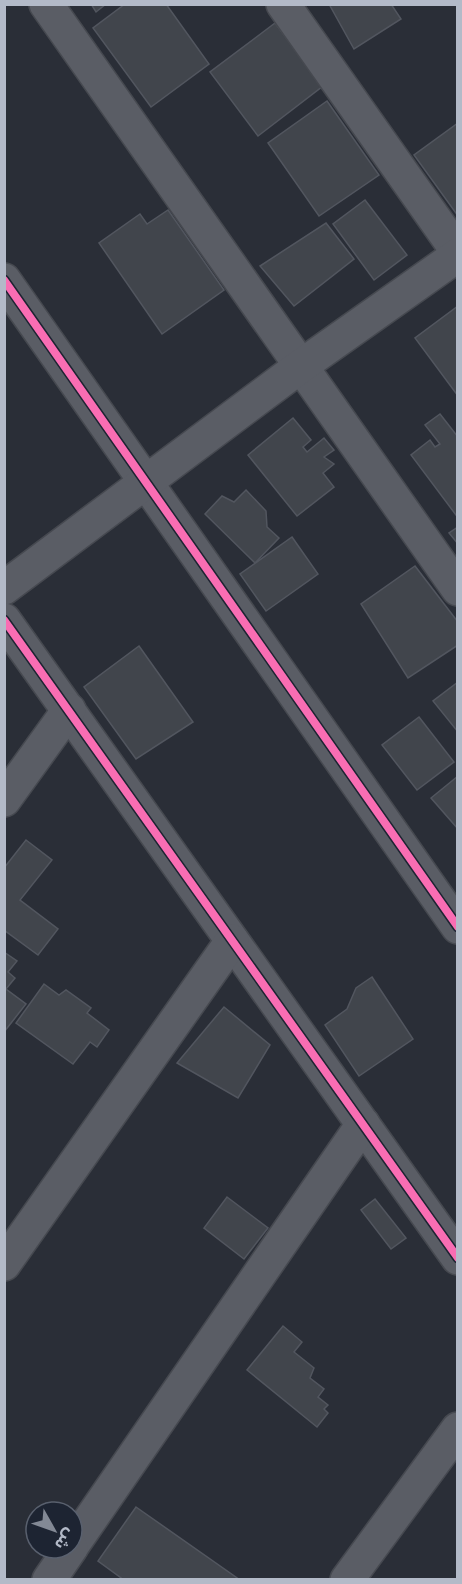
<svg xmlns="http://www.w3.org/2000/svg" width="462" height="1584" font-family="Jost,'Noto Sans Arabic',sans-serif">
	<rect width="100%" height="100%" fill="#2a2e37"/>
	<g fill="#41454c" stroke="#52565f" stroke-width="1.5">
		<path d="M91,4H106L96,12Z"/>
		<path d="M125,4H166L209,64L151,107L93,28Z"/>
		<path d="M329,4H391L401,19L354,49Z"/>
		<path d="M275,23L323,86L258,136L210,72Z"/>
		<path d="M327,101L379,175L319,216L268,143Z"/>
		<path d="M458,123V216L414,155Z"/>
		<path d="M365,200L407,255L374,280L333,224Z"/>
		<path d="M168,210L224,290L162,334L99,243L140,214L147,224Z"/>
		<path d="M326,223L354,259L294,306L260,266Z"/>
		<path d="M458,306V396L415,338Z"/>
		<path d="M440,414L458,437V514L456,515L411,455L430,440L435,447L440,444L425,425Z"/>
		<path d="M293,418L311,440L303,447L307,452L324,438L334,450L324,457L334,464L323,473L334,487L297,516L248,455Z"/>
		<path d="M246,490L266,511L267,527L279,538L255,563L205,514L222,496L234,502Z"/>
		<path d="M458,527V544L449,533Z"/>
		<path d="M292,537L318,574L266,611L240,574Z"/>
		<path d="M415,566L458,622V645L408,678L361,604Z"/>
		<path d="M139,646L193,722L136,759L84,687Z"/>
		<path d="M458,682V732L433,701Z"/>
		<path d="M419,717L454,762L417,790L382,745Z"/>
		<path d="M458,776V829L431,798Z"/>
		<path d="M26,840L52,860L20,900L58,929L38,955L4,930V868Z"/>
		<path d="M4,952L17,961L8,972L15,978L6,989L26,1004L4,1032Z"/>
		<path d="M372,977L413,1039L359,1076L325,1025L347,1009L356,988Z"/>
		<path d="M44,984L59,995L66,990L91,1008L87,1013L109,1030L97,1047L90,1042L73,1064L16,1023Z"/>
		<path d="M224,1007L270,1045L238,1098L177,1063Z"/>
		<path d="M227,1197L268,1228L244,1259L204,1228Z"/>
		<path d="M375,1199L406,1238L391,1249L361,1210Z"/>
		<path d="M283,1326L302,1342L294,1352L314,1368L310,1378L324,1389L318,1397L328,1405L324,1409L328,1413L317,1427L247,1370Z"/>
		<path d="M136,1507L240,1580H124L98,1561Z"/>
	</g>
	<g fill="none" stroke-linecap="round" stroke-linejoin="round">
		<defs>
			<g id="minor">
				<path d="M46,4L458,589"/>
				<path d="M283,4L458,252"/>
				<path d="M4,280L458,927"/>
				<path d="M4,588L301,366L458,255"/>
				<path d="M4,620L458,1258"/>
				<path d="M4,800L69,710"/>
				<path d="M4,1264L232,941"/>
				<path d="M72,1546L363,1124"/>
				<path d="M49,1580L71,1548"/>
				<path d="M347,1580L458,1429"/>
			</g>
		</defs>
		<use href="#minor" stroke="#464950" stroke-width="36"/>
		<use href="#minor" stroke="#5a5d65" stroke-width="33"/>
		<defs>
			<g id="cycleway">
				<path d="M4,280L458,927"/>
				<path d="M4,620L458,1258"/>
			</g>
		</defs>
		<use href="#cycleway" stroke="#1d2432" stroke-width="11"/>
		<use href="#cycleway" stroke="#f96db3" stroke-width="8"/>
	</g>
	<rect width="462" height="1584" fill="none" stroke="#b3bac8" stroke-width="12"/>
	<g transform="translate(54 1530) rotate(130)"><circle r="28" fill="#1d2432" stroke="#59606e" stroke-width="1.5"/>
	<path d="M0-4.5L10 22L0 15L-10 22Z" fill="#838995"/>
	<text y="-9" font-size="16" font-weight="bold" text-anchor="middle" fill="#b3bac8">ش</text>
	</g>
</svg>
